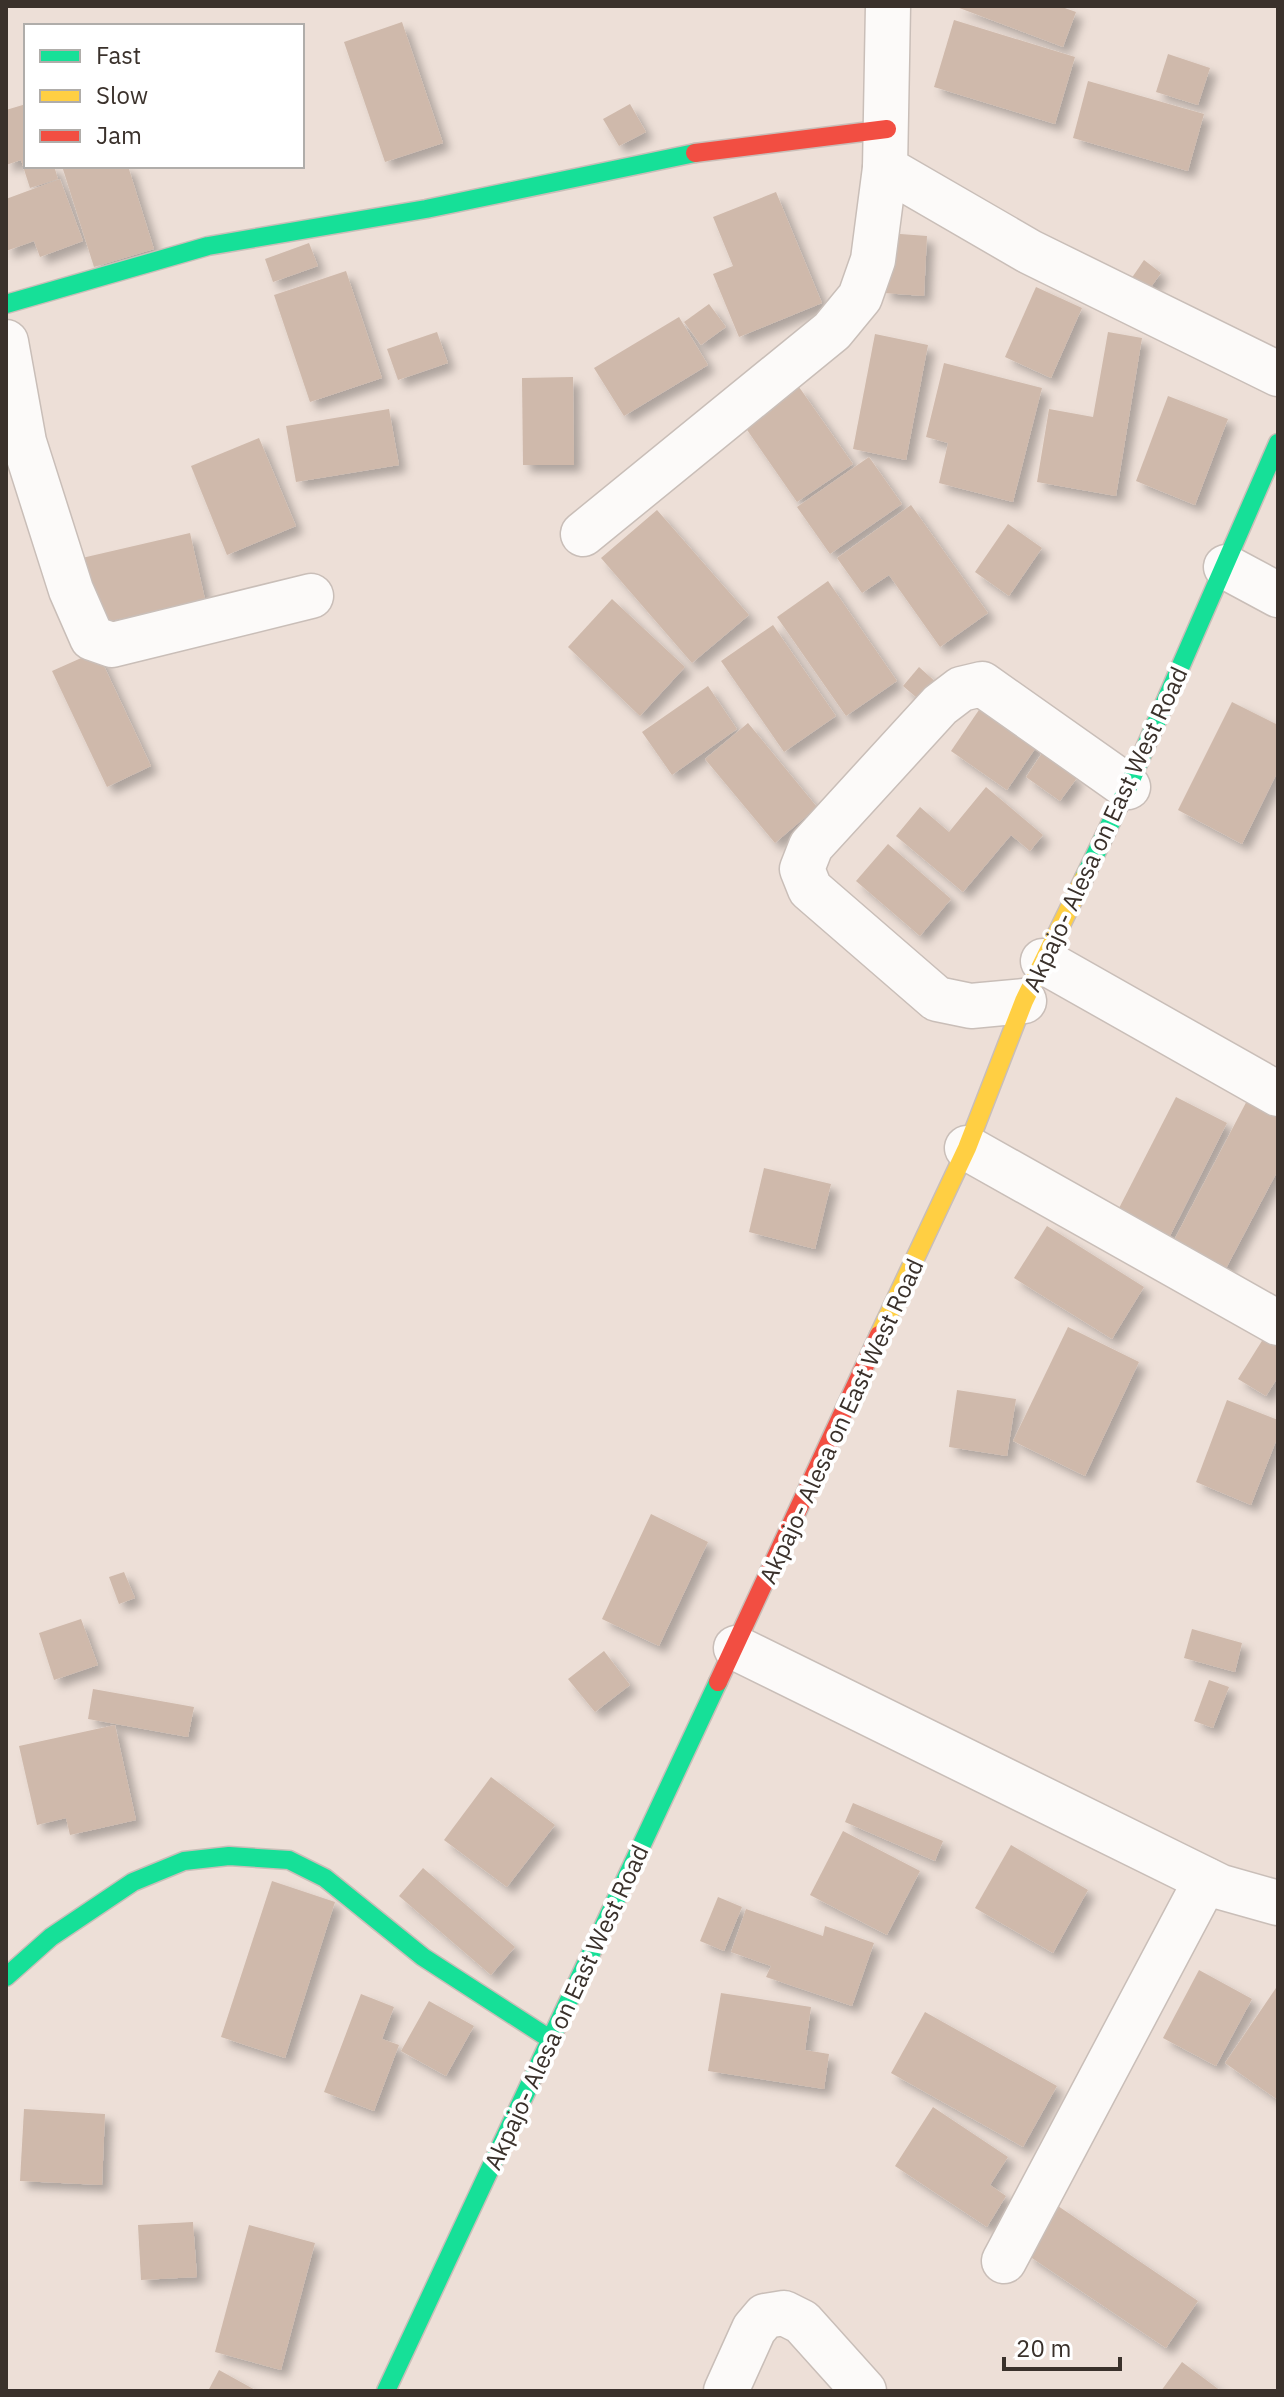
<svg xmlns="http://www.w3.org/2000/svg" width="1284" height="2397" font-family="'IBM Plex Sans',sans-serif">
	<defs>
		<filter id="shadow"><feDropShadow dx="7" dy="7" stdDeviation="4" flood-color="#0004"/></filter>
	</defs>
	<rect width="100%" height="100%" fill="#eddfd7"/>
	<g fill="#cfb9ab" filter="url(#shadow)">
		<path d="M954,6H1059L1076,12L1063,47Z"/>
		<path d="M954,20L1075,57L1055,124L934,87Z"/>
		<path d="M402,22L443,143L385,162L344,42Z"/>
		<path d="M1168,54L1210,68L1198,105L1156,92Z"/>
		<path d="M1088,81L1204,114L1188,171L1073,138Z"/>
		<path d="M26,104V166H54L58,179L30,188L21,160L6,165V110Z"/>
		<path d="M630,104L646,132L619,146L603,119Z"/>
		<path d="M62,166H128L154,249L94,267Z"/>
		<path d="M60,179L83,241L40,257L34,241L6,251V199Z"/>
		<path d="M776,192L822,303L739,337L713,274L733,266L713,217Z"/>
		<path d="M887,233L927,236L924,296L884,293Z"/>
		<path d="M309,243L318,266L273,282L265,259Z"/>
		<path d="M1144,260L1161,273L1146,294L1129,282Z"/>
		<path d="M346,271L382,378L310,402L274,295Z"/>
		<path d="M1036,287L1082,308L1051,378L1005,357Z"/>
		<path d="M709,304L726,327L701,345L684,322Z"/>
		<path d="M679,317L708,365L624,416L594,368Z"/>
		<path d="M437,332L448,363L398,380L387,349Z"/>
		<path d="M1108,332L1142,338L1116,496L1037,482L1049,409L1093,417Z"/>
		<path d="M875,334L928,345L906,460L853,449Z"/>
		<path d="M944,363L1042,388L1013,502L939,483L948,443L926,437Z"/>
		<path d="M573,377L574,465H523L522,378Z"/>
		<path d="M799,387L853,464L797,502L743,424Z"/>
		<path d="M1168,396L1228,419L1195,505L1136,481Z"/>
		<path d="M389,409L399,465L296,482L286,426Z"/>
		<path d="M259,438L296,526L227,555L191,466Z"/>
		<path d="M869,457L902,504L830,554L797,507Z"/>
		<path d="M911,505L988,613L940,647L889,575L862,593L837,558Z"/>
		<path d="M657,510L749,615L692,663L601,558Z"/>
		<path d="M1008,524L1042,548L1009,596L975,572Z"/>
		<path d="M190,533L205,599L97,624L82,558Z"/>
		<path d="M828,581L897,681L846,716L777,617Z"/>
		<path d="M612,599L685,667L640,716L568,647Z"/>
		<path d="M773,625L836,716L784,752L721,661Z"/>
		<path d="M97,651L151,766L107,787L52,671Z"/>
		<path d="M919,667L939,685L923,703L903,686Z"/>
		<path d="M708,686L737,729L672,775L642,732Z"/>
		<path d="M1232,702L1278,725V771L1242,844L1178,810Z"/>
		<path d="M983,704L1039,743L1007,790L951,751Z"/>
		<path d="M748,723L817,807L775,843L705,759Z"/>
		<path d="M1042,753L1077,778L1060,801L1026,777Z"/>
		<path d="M986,787L1043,835L1030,851L1011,835L963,892L896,836L920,807L949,832Z"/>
		<path d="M888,844L951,899L920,936L856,881Z"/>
		<path d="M1251,1093L1278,1107V1170L1223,1274L1171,1246Z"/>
		<path d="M1176,1097L1227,1123L1168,1240L1116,1214Z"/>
		<path d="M764,1168L831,1184L815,1249L749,1232Z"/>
		<path d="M1047,1226L1144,1287L1112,1339L1014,1278Z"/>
		<path d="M1068,1327L1139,1362L1085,1476L1013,1441Z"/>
		<path d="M1265,1336L1278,1344V1377L1266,1396L1238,1379Z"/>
		<path d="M957,1390L1016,1399L1007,1456L949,1447Z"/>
		<path d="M1227,1400L1278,1420V1436L1251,1505L1196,1482Z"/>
		<path d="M651,1514L708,1542L659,1646L602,1619Z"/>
		<path d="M124,1572L135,1598L119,1604L109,1577Z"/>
		<path d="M81,1619L98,1665L54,1680L39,1633Z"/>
		<path d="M1192,1629L1242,1643L1235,1672L1184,1658Z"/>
		<path d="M604,1651L630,1685L595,1712L568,1679Z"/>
		<path d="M1209,1680L1229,1687L1213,1728L1194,1721Z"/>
		<path d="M93,1689L194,1707L188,1737L88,1719Z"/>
		<path d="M115,1725L136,1820L70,1835L66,1818L37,1825L19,1746Z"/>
		<path d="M491,1777L555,1825L507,1887L444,1840Z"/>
		<path d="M853,1803L943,1841L935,1861L845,1822Z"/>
		<path d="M843,1831L920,1871L887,1935L810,1895Z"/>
		<path d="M1011,1845L1088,1890L1053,1953L975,1908Z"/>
		<path d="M423,1868L515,1947L491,1975L399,1896Z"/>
		<path d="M272,1881L335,1902L285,2058L221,2037Z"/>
		<path d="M718,1897L742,1907L724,1951L700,1941Z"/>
		<path d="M746,1909L823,1936L825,1926L874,1943L852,2006L766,1977L771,1966L731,1952Z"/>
		<path d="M1199,1970L1252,1999L1216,2066L1163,2038Z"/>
		<path d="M1278,1985V2100L1225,2063Z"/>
		<path d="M721,1993L811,2007L805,2050L829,2054L824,2089L708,2071Z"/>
		<path d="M361,1994L394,2007L382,2039L399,2045L374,2111L324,2092Z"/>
		<path d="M429,2001L474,2026L446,2076L401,2051Z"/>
		<path d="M925,2012L1057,2086L1023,2147L891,2073Z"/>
		<path d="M933,2107L1008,2157L990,2185L1006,2196L987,2227L895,2166Z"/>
		<path d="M24,2109L105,2114L102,2185L20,2181Z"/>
		<path d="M1058,2206L1198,2301L1166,2348L1026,2254Z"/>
		<path d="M193,2222L197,2277L141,2280L138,2225Z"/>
		<path d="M249,2225L315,2243L281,2370L215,2352Z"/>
		<path d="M1182,2362L1221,2391H1161Z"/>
		<path d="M219,2370L257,2391H208Z"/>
	</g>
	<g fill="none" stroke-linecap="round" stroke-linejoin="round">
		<defs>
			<g id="street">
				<path d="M888,6L885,168L1030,252L1278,374"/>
				<path d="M6,342L24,442L71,590L92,638L112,645L311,596"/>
				<path d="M583,534L832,331L860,297L873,260L885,168"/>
				<path d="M1226,567L1278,595"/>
				<path d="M1043,961L1278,1094"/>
				<path d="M1024,1001L971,1006L937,999L810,889L802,869L811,846L940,705L961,689L982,684L1128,787"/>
				<path d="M967,1148L1278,1323"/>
				<path d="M736,1648L1221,1887L1278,1903"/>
				<path d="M1004,2261L1206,1880"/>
				<path d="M726,2391L754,2329L765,2316L784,2313L802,2322L864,2391"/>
			</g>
			<g id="fast">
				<path d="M6,304L208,246L426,209L695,153"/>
				<path d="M1084,878L1128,787L1278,443"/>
				<path d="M6,1977L51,1937L133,1882L184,1861L229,1856L289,1860L325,1878L423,1957L550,2039"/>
				<path d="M386,2391L718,1682"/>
			</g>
			<path id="slow" d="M879,1335L967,1148L1024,1001L1084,878"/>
			<g id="jam">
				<path d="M695,153L887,129"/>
				<path d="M718,1682L879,1335"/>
			</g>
		</defs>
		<use href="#street" stroke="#c9beb8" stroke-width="47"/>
		<use href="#fast" stroke="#c9beb8" stroke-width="21"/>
		<use href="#slow" stroke="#c9beb8" stroke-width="21"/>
		<use href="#jam" stroke="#c9beb8" stroke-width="21"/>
		<use href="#street" stroke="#fcfaf9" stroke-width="44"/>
		<use href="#fast" stroke="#16e098" stroke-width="18"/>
		<use href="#slow" stroke="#ffcf43" stroke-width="18"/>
		<use href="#jam" stroke="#f24e42" stroke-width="18"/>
	</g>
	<g text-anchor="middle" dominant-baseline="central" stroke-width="8" stroke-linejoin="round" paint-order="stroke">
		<g font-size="24" fill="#3a312b" stroke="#fff">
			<text transform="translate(1105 829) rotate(-65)">Akpajo- Alesa on East West Road</text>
			<text transform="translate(841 1421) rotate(-65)">Akpajo- Alesa on East West Road</text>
			<text transform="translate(566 2007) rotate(-65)">Akpajo- Alesa on East West Road</text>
		</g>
	</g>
	<rect width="1284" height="2397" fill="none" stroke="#3a312b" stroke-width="16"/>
	<rect x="24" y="24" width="280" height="144" fill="#ffffff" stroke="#b0adaa" stroke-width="2"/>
	<rect x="40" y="50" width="40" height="12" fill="#16e098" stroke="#b0adaa" stroke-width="2"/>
	<text x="96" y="64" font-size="24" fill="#3a312b">Fast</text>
	<rect x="40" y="90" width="40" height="12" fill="#ffcf43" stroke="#b0adaa" stroke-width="2"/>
	<text x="96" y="104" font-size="24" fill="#3a312b">Slow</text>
	<rect x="40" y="130" width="40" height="12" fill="#f24e42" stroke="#b0adaa" stroke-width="2"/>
	<text x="96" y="144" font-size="24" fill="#3a312b">Jam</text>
	<path d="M1004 2357v12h116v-12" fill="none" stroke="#3a312b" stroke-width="4"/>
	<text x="1016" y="2357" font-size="24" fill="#3a312b" stroke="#ffffff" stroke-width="6" paint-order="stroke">20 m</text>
</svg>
